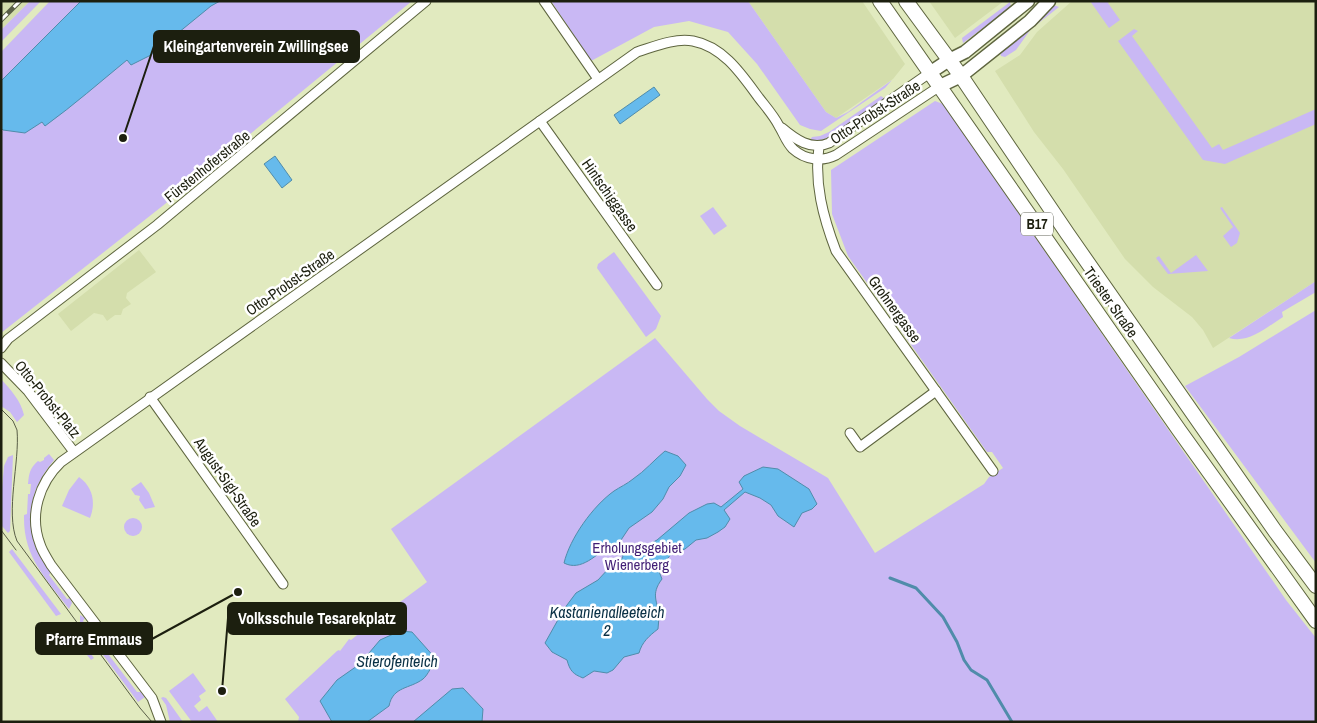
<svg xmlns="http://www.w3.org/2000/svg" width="1317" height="723" font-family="'Archivo Narrow',sans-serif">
	<rect width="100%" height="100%" fill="#e1eabf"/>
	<g fill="#d4deac">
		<path d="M1,1H30L1,30Z"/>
		<path d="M748,1H862L905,64L893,79L836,118L826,112Z"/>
		<path d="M929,1H1004L955,38Z"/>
		<path d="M1072,1H1316V281L1213,348L1203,330L1192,317L1153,287L1125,259L1063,169L1034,132L995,71L1020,55L1037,32Z"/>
		<path d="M139,250L156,272L127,293L126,298L131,304L123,309L121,315H115L107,321L103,315L94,313L71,331L58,314Z"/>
	</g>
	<g fill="#c9b8f4">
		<path d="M30,1H41L1,42V30Z"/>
		<path d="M50,1H412L165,204L1,333V52Z"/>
		<path d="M551,1H748L826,112L836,118L848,112L892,80L885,88L821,131L810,129L800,125L757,64L728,32L689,21L654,27L591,61Z"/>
		<path d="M1090,1H1109L1108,3L1120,20L1109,28Z"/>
		<path d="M1010,2L1011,7L963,43L962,38Z"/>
		<path d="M1051,4L1059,7L1031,29L1016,50L1005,57L1001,56L1000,52Z"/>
		<path d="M1134,29L1138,31L1132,36L1212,148L1219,144L1223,150L1316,109V124L1225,164L1203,160L1118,41Z"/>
		<path d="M881,96L885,99L829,137L821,140H810L812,137L820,136L829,132Z"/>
		<path d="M935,101L943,104L1286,600L1316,638V722H298L299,717L285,699L337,651L339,650L340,651L349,639L351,640L362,631V630L374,623L373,622L427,582L391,529L655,338L707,399L719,411L740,426L828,478L875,553L984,484L989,477L1003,468L992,452H987L848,256L832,214L831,170Z"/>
		<path d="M713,207L727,226L714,235L700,216Z"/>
		<path d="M1222,207L1240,233L1237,243L1231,247L1223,236L1233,227L1220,208Z"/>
		<path d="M614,252L661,316L656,329L646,337L597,268L598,264Z"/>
		<path d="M1196,255L1208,271L1168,274L1156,258L1159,256L1171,273Z"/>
		<path d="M1316,281V292L1282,312L1283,317C1267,327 1248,344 1229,338Z"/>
		<path d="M1316,310V563L1185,386L1239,357Z"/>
		<path d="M1,379C11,390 21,401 24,415L17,422L10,412L1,406Z"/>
		<path d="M49,454L54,460C24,496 23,534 51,572L49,575L67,599L70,598L72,603L69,609C45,577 23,557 24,515L27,514L28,494H30L31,484H28C29,473 30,468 38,461L40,462L44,460V458Z"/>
		<path d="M13,455L10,531L8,533L1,525V498L4,466L8,457Z"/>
		<path d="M79,477C93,487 96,503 90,518L62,506L69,490Z"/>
		<path d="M141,482L149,493L155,507L145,509L139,500L140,496L135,495L131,489Z"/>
		<circle cx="133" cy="527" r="9"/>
		<path d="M12,549L61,614L56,616L9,552Z"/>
		<path d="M80,615L85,618L83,621L137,692H141L145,697L138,702L80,624Z"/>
		<path d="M67,622L94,658L91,660L64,626Z"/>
		<path d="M193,673L206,691L199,696L201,700L194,706L199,712L207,706L218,722H192L169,691Z"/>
		<path d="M163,697L166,698L183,722H170L166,705L161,698Z"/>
	</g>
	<g fill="#66baec" stroke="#508caa">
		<path d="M81,1H220L211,6L151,55L131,65L127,60C100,82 74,105 45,126L42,122L25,133L3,130L1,128V81Z"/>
		<path d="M654,87L660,95L620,124L614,115Z"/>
		<path d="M275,156L292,180L282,188L264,164Z"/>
		<path d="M665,451L678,456L686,465L680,476L669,487L663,499L652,512L629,528L619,543L629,554H632L657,540L689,513L707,504L714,503L721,507L743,489L739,482L744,476L763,467L778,469L809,489L817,504L812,509L802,513L794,527L778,516L771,505L760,498L745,492L724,510L730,519L725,527L718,532L707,538L696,540L685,549L671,554C667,561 661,562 658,569L662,579C650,595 658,601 659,617C659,621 658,625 658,629C649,636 642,642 639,653L624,657L613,670L607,673L594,671L583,678C573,674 570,671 567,660L552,652L545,643L564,609L576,593L598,580L610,567L620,563L623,556L619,549L610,545C597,554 581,572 564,563C570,538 593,506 614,491C620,487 627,484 633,479C645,471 654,460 665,451Z"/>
		<path d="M400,631L412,632L436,659C432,665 428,675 423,679C410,689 393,686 389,706L367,722H332L320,701L337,680L367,659L369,653L380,640Z"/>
		<path d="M463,688L483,709L482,722H413L452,689Z"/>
	</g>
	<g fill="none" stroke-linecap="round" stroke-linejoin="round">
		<path stroke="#508caa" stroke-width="3" d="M890,578L916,588L943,617L957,642L964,660L971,670L987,680L1012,722"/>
		<defs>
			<g id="street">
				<path d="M544,1L598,79"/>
				<path d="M540,121L657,285"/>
				<path d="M782,128C795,139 811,151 829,143L931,72"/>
				<path d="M819,147C814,183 823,217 836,251L993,471"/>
				<path d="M1,348L8,339L157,225L426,1"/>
				<path d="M1,363L28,391L74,452"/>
				<path d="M150,397L283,584"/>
				<path d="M850,433L860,447L936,391"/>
				<path d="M161,722L152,698L51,565C47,558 42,551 40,544C29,515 39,483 61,462L637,52C656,46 674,38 693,41C724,47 742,75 759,98C766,107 774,116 779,126C784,134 786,142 793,149C805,160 822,162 836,155L940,86"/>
			</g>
			<g id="secondary">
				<path d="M931,72L949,60L965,52L1028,1"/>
				<path d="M940,86L961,76L1030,21L1049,1"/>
			</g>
			<g id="primary">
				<path d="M880,1L1179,430L1316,621"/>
				<path d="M906,1L961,76L1067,233L1275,531L1316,586"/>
			</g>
		</defs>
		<use href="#street" stroke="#5e653f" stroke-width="11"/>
		<use href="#secondary" stroke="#5e653f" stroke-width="15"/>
		<use href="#primary" stroke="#5e653f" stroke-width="16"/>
		<use href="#street" stroke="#fff" stroke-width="9"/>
		<use href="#secondary" stroke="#fff" stroke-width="12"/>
		<use href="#primary" stroke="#fff" stroke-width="14"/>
		<g stroke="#595e46" stroke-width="1">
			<path d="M1,409L13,421L17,430C20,462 5,512 17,541L140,708L152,722"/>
			<path d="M1,530L16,550"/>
		</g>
		<defs>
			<path id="rail" d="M1,20L20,1"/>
		</defs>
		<use href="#rail" stroke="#595e46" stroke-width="5"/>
		<use href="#rail" stroke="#fff" stroke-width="3" stroke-dasharray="9" stroke-linecap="butt"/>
	</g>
	<g text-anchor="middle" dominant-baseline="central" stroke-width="5" stroke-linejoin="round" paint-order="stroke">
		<rect fill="#fff" stroke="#606257" stroke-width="1" x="1021" y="212.5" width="32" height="23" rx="4"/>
		<g font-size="14" font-weight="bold" fill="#1c1f0f">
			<text x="1037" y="224">B17</text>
		</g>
		<g font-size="15" fill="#1c1f0f" stroke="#fff">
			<text transform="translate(875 112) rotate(-33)">Otto-Probst-Straße</text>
			<text transform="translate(207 166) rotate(-39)">Fürstenhoferstraße</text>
			<text transform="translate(610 195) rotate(55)">Hintschiggasse</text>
			<text transform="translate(290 282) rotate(-35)">Otto-Probst-Straße</text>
			<text transform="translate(1111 302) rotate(55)">Triester Straße</text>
			<text transform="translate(895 309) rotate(54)">Grohnergasse</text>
			<text transform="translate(48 399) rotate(51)">Otto-Probst-Platz</text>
			<text transform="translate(228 482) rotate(55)">August-Sigl-Straße</text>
		</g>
		<g font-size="15" fill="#421f75" stroke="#fff">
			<text x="637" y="547">Erholungsgebiet<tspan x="637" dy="17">Wienerberg</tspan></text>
		</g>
		<g font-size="16" font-style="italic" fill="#0a3045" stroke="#fff">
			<text x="607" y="612">Kastanienalleeteich<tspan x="607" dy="18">2</tspan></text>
			<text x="397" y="661">Stierofenteich</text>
		</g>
	</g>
	<path fill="none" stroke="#1c1f0f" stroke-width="2" d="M123 138L154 46M222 691L228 618M238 592L152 639"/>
	<g fill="#1c1f0f" stroke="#fff" stroke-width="2">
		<circle cx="123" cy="138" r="5"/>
		<circle cx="222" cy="691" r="5"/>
		<circle cx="238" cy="592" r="5"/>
	</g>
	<g fill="#1c1f0f" stroke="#1c1f0f" stroke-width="2">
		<rect x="154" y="31" width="205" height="31" rx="5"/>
		<rect x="228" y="603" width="178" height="31" rx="5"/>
		<rect x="36" y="623" width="116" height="31" rx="5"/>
	</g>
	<g font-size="16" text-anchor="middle" font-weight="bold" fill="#fff">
		<text x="256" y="52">Kleingartenverein Zwillingsee</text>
		<text x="317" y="624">Volksschule Tesarekplatz</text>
		<text x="94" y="645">Pfarre Emmaus</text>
	</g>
	<rect width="1317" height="723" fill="none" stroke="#1c1f0f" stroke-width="5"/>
</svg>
